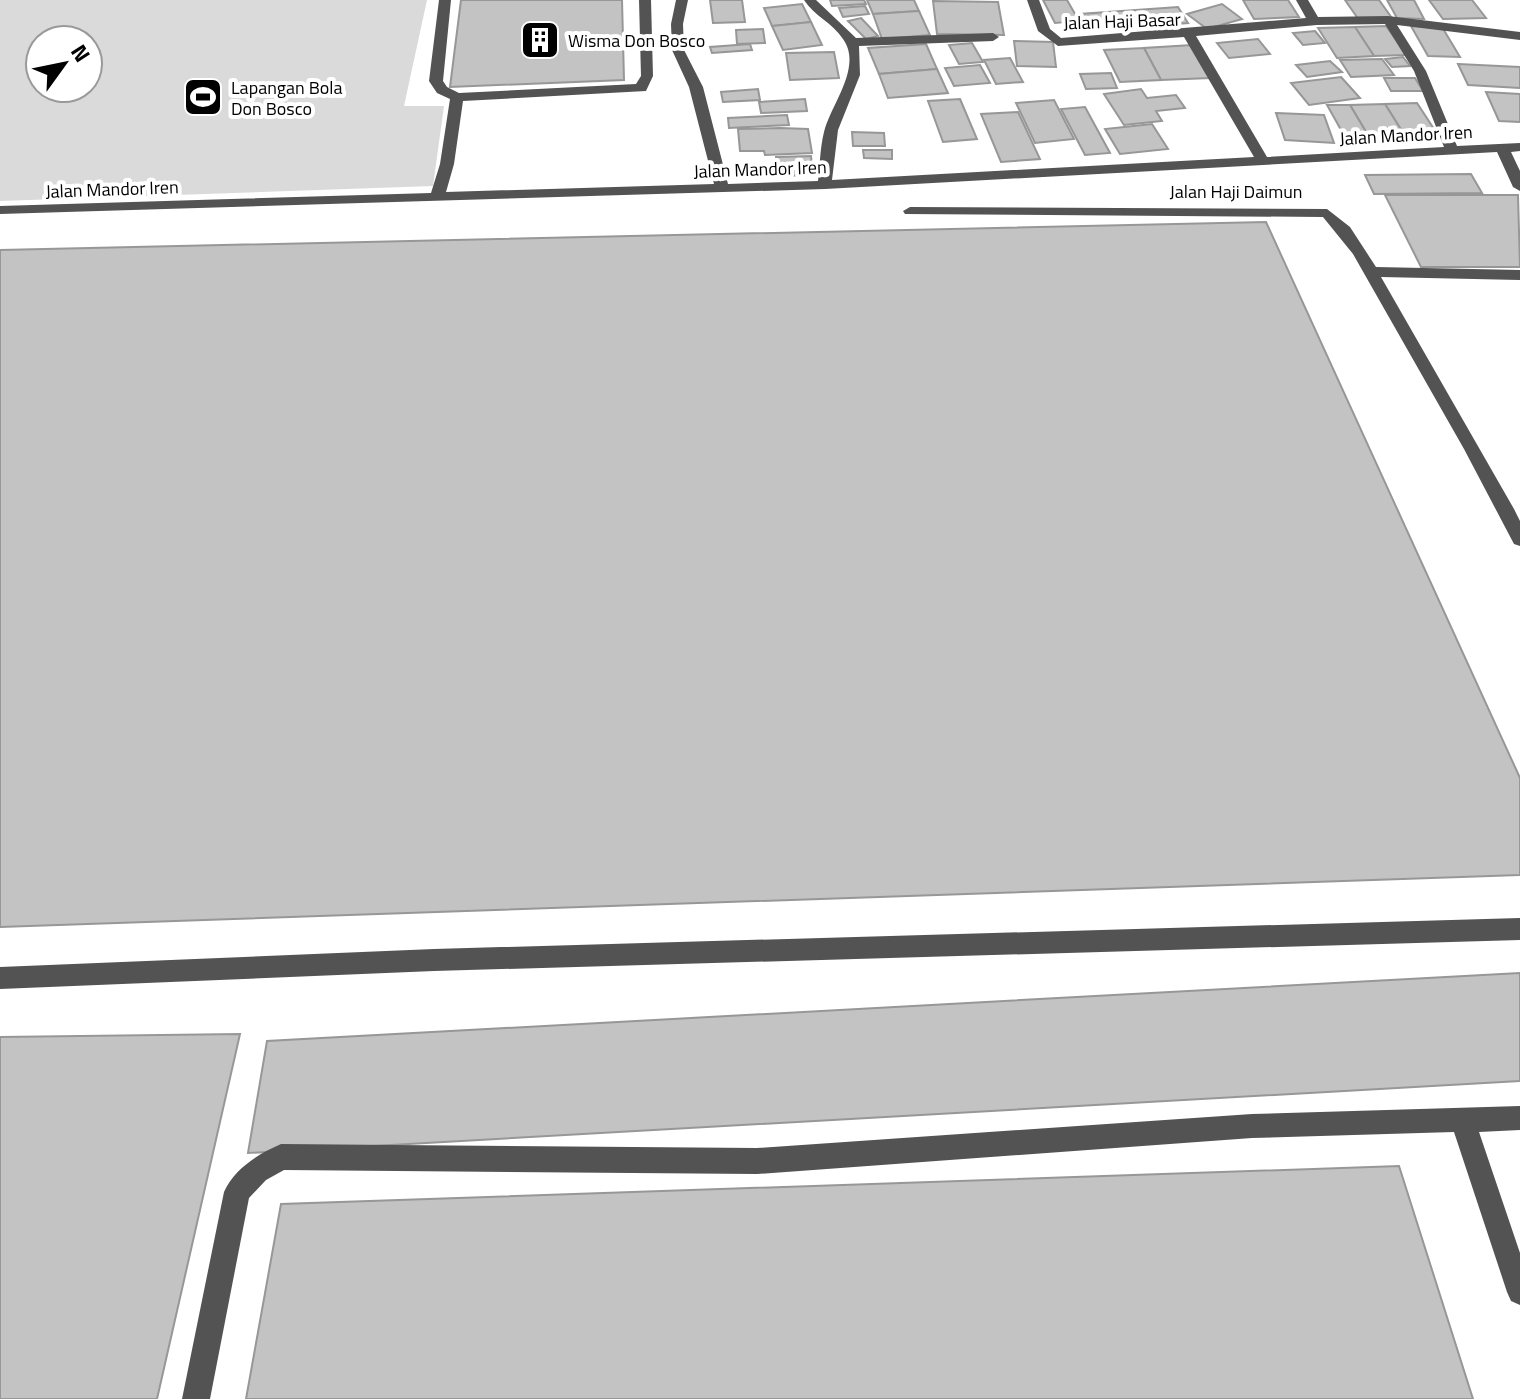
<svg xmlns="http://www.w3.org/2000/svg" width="1520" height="1399" font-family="'Titillium Web',sans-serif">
	<rect width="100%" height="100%" fill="#fff"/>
	<path fill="#dadada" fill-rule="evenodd" d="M0,0H427L404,106H444L433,186L0,201ZM40,40H88V88H40Z"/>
	<g fill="#c3c3c3" stroke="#979797" stroke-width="2">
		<path d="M461,0H622L624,80L450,87Z"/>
		<path d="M710,0H742L745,22L713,23Z"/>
		<path d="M830,0H864L866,4L832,6Z"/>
		<path d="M867,0H914L919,11L873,14Z"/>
		<path d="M1043,0H1067L1079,21L1055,23Z"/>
		<path d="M1243,0H1288L1299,17L1254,19Z"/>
		<path d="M1345,0H1379L1392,18L1359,20Z"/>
		<path d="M1387,0H1414L1424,19L1397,18Z"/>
		<path d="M1429,0H1472L1486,18L1443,19Z"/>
		<path d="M933,1L998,2L1004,35L937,34Z"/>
		<path d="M802,4L811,22L772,26L764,8Z"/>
		<path d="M1222,4L1242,19L1207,29L1187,14Z"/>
		<path d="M865,6L869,14L843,17L839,8Z"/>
		<path d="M1178,7L1188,23L1089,30L1080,14Z"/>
		<path d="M919,11L930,35L882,39L873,14Z"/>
		<path d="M861,18L878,36L866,39L848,21Z"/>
		<path d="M811,22L822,45L783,50L772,26Z"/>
		<path d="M1386,26L1407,55L1374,56L1355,27Z"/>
		<path d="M1411,26L1442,27L1460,57L1428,56Z"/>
		<path d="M1355,27L1374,56L1337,58L1318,28Z"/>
		<path d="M763,29L765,43L737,44L736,30Z"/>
		<path d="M1315,31L1325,43L1303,45L1293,33Z"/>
		<path d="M1258,39L1270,54L1229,58L1217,43Z"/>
		<path d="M1014,41L1053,42L1056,67L1017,66Z"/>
		<path d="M972,43L983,62L959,64L949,45Z"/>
		<path d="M750,44L752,50L712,53L710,47Z"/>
		<path d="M926,44L937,69L879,74L868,48Z"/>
		<path d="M1192,45L1210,78L1161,80L1144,48Z"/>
		<path d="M1144,48L1161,80L1120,82L1104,50Z"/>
		<path d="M834,52L839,78L790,80L786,53Z"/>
		<path d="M1403,57L1410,66L1392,67L1385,59Z"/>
		<path d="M1010,58L1023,82L996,84L984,60Z"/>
		<path d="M1382,59L1394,75L1351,77L1340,60Z"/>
		<path d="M1330,61L1342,72L1307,77L1296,65Z"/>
		<path d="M1458,64L1520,67V88L1468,85Z"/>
		<path d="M980,65L990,83L954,86L945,68Z"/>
		<path d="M937,69L948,93L888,98L879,74Z"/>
		<path d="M1111,73L1117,88L1086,89L1080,74Z"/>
		<path d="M1341,77L1360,98L1309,105L1291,83Z"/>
		<path d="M1384,78H1415L1423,91H1391Z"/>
		<path d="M758,89L760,100L723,102L721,92Z"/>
		<path d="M1141,89L1147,98L1176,95L1185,108L1156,111L1162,121L1124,125L1104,94Z"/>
		<path d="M1486,92L1520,94V122L1499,121Z"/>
		<path d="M805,99L807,111L761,113L759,102Z"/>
		<path d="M960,99L977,139L943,142L928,101Z"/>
		<path d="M1054,100L1074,139L1035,143L1016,103Z"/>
		<path d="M1417,103L1438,135L1405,136L1385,104Z"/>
		<path d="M1385,104L1405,136L1369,137L1350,105Z"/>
		<path d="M1327,105H1350L1369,137H1345Z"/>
		<path d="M1085,107L1110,153L1085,155L1061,109Z"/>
		<path d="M1018,112L1040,159L1001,162L981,114Z"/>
		<path d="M1276,113L1324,115L1334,143L1285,140Z"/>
		<path d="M787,115L789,125L729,128L728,118Z"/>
		<path d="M1152,124L1168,149L1120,154L1105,129Z"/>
		<path d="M780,128L808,129L812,153L765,155L764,151H740L738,129Z"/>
		<path d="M852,132L884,133L885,146H853Z"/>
		<path d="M863,150H892V159L864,158Z"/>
		<path d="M811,156L813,175L778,176L776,157Z"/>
		<path d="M1471,174L1482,193L1374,194L1365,175Z"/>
		<path d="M1385,195H1518L1520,267H1421Z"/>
		<path d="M1266,222L1520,778V875L0,927V250Z"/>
		<path d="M1520,973V1081L248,1153L267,1041Z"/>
		<path d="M240,1034L157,1399H0V1037Z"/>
		<path d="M1399,1166L1473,1399H246L281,1204Z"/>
	</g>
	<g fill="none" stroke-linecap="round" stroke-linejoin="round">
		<g fill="#535353" fill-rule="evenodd">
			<path d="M439,0H451L443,81L447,87L459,93L636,84L641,76L639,0H651L653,76L646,91L463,101L454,164L446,192L714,184L689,87L672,50L671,24L676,0H688L683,24L684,50L703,87L728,184L818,181C820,165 820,148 824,132C831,104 863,67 843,39C833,23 814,16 804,0H816L856,38L993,33L999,37L993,41L859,46L860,75L838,130L832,180L1254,157L1184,37L1058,46L1038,31L1027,0H1039L1050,29L1061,38L1306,18L1296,0H1308L1318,17L1388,16L1520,32V40L1397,25L1426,71L1457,146L1520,143V151L1511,152L1520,171V191L1513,187L1497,152L825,189L0,214V206L431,193L440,164L450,99L437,93L429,81ZM1385,24L1414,71L1444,147L1267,157L1196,36L1317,25Z"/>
			<path d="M910,207L1327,209L1350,227L1376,267L1520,270V280L1381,277L1514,509L1520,521V546L1514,544L1464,449L1353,254L1323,217L905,214L903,211Z"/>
			<path d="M1520,918V940L434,971L0,989V967L434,949Z"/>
			<path d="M1520,1106V1130L1479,1132L1520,1253V1305L1511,1301L1507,1292L1454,1132L1252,1138L757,1174L284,1170L266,1180L249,1198L210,1399H182L224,1192C234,1169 258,1154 281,1144L757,1148L1252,1114Z"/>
		</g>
	</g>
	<defs>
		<symbol id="building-square" viewBox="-11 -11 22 22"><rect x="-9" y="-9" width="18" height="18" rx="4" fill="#000" stroke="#fff"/><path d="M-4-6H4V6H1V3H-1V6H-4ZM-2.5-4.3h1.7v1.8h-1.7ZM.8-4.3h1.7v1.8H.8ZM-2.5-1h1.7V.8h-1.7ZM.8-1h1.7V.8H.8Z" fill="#fff"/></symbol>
		<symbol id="stadium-square" viewBox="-11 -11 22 22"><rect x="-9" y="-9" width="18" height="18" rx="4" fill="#000" stroke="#fff"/><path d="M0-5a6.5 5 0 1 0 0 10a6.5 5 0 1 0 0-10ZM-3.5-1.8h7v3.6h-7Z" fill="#fff"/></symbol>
	</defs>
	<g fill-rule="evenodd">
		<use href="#building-square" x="518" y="18" width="44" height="44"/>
		<use href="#stadium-square" x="181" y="75" width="44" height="44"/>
	</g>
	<g text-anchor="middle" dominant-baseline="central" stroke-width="8" stroke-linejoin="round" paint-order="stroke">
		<g font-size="18" fill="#000" stroke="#fff">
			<text transform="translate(1122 21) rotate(-2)">Jalan Haji Basar</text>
			<text transform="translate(1406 135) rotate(-3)">Jalan Mandor Iren</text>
			<text transform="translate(760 169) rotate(-2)">Jalan Mandor Iren</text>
			<text transform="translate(112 189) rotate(-2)">Jalan Mandor Iren</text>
			<text x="1236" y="191">Jalan Haji Daimun</text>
		</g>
		<g font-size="18" fill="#000" stroke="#fff" text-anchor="start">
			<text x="568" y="40">Wisma Don Bosco</text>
			<text x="231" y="87">Lapangan Bola<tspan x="231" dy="21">Don Bosco</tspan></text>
		</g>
	</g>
	<g transform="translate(64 64) rotate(57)"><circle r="38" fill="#ffffff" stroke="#999999" stroke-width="2"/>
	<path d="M0-6L14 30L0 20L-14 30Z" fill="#000000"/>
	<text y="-12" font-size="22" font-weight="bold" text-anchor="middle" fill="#000000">N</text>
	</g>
</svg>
